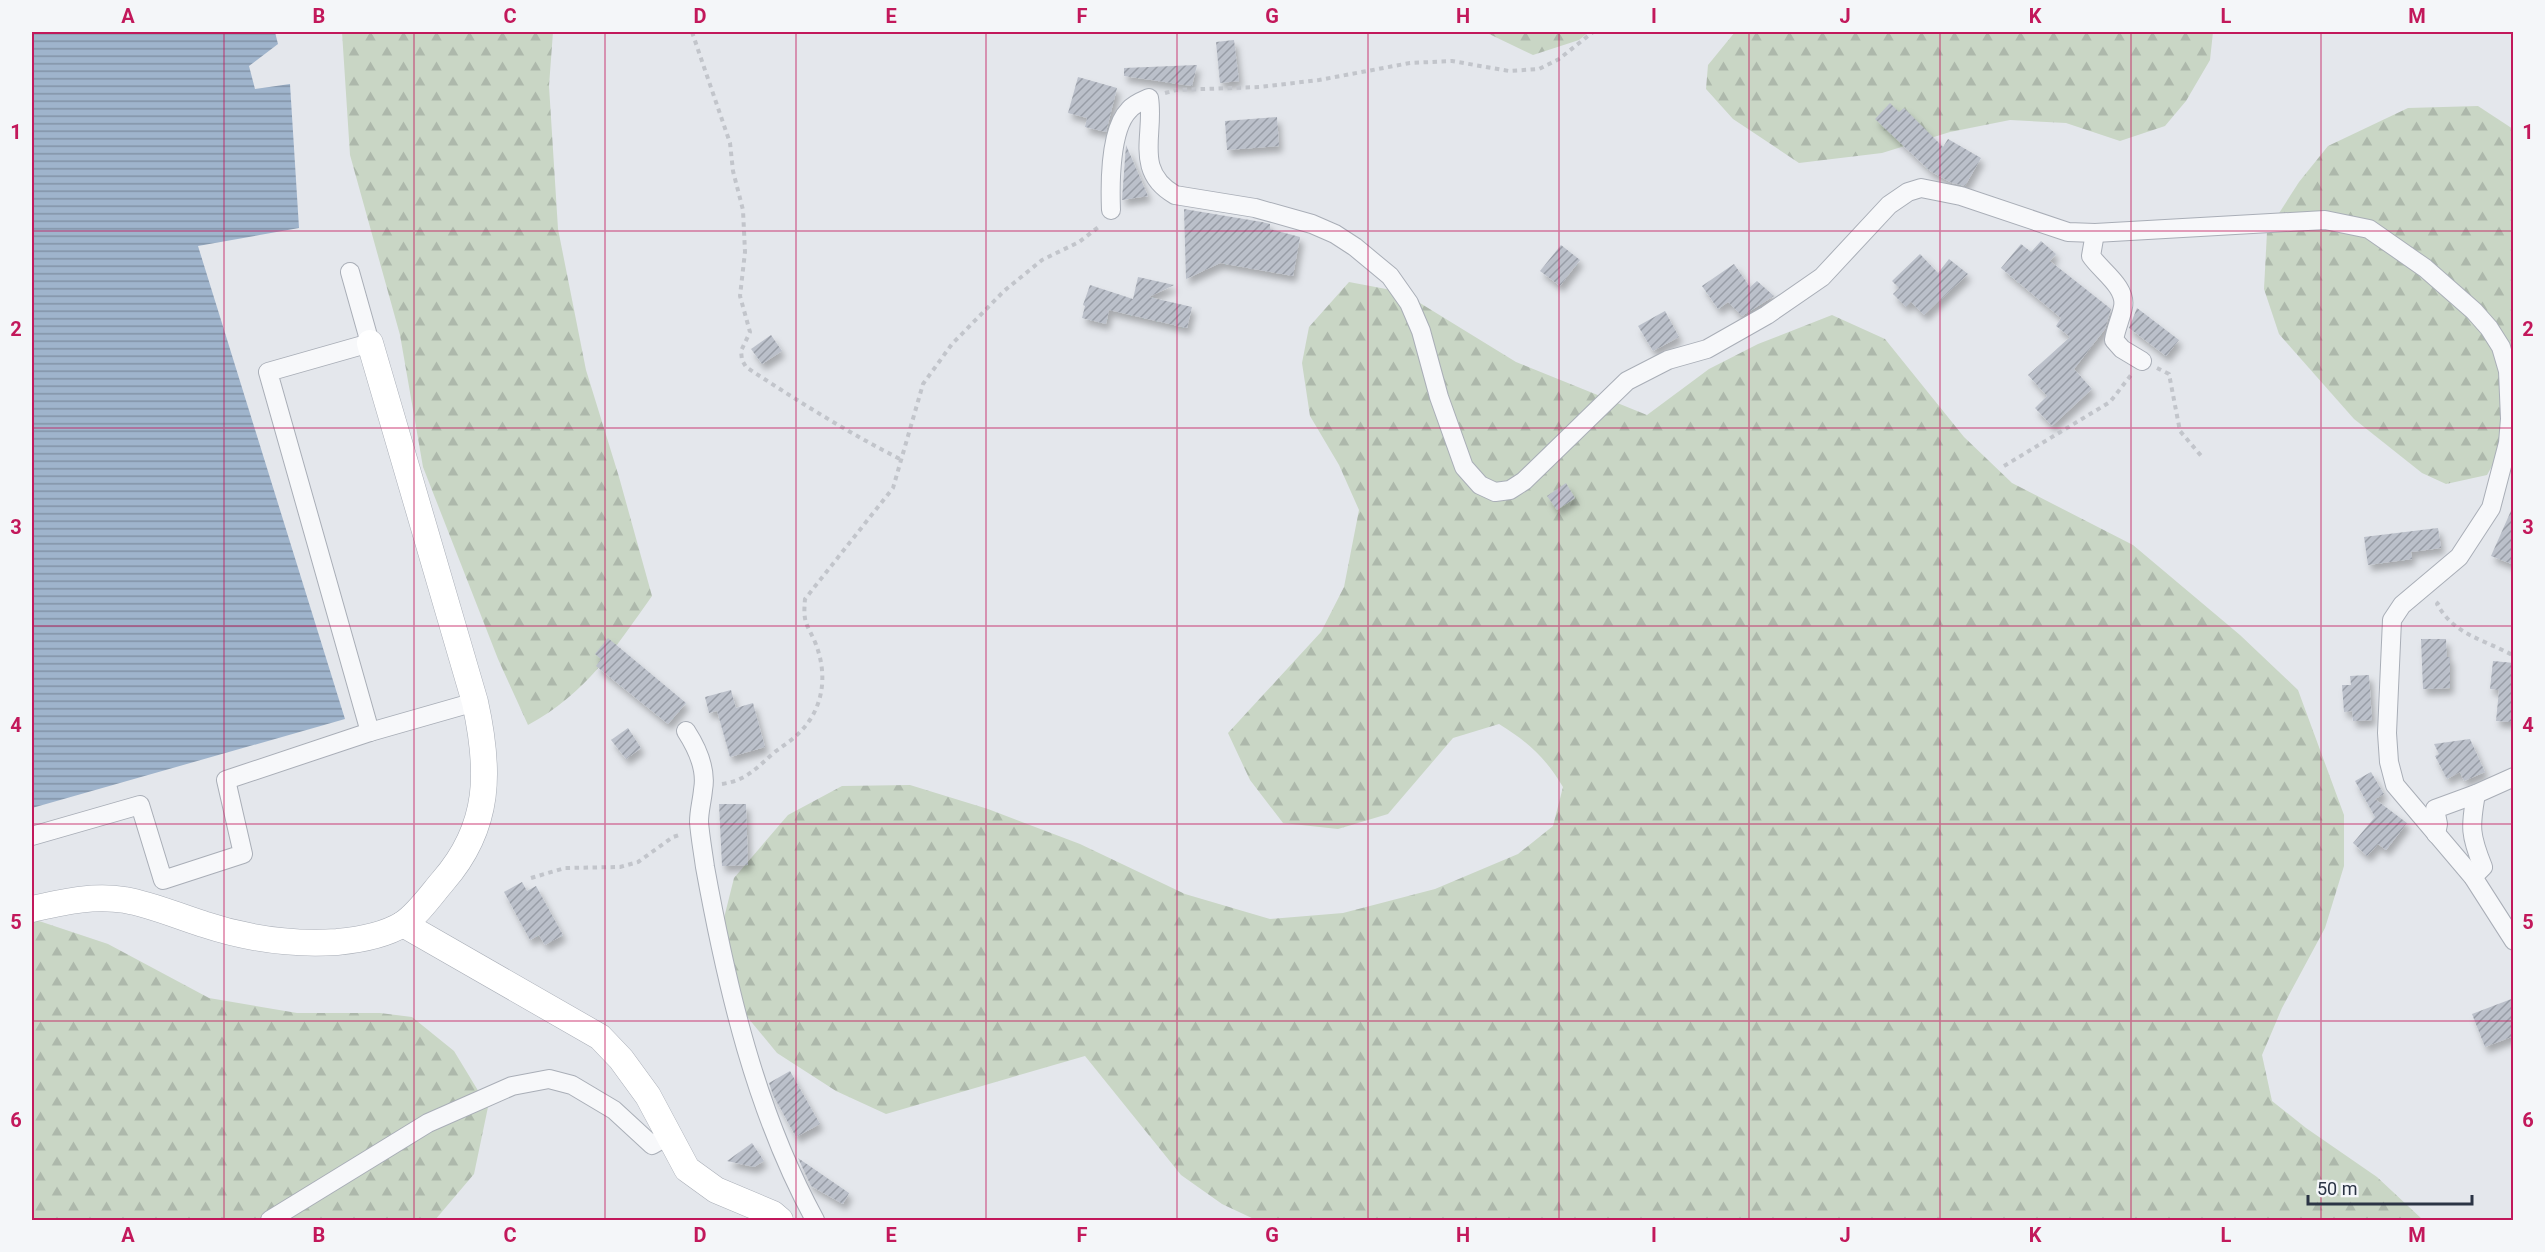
<svg xmlns="http://www.w3.org/2000/svg" width="2545" height="1252" font-family="Roboto,sans-serif">
	<defs>
		<pattern id="forest-firs" width="22" height="20" patternUnits="userSpaceOnUse" patternTransform="scale(1.5)"><rect width="22" height="20" fill="#c9d6c5"/><path d="M5 1l3.5 6h-7zM16 11l3.5 6h-7z" fill="#adb8ab"/></pattern>
		<pattern id="water-rules" width="6" height="5" patternUnits="userSpaceOnUse" patternTransform="scale(1.5)"><rect width="6" height="5" fill="#9fb4cc"/><path d="M0 2.5h6" fill="none" stroke="#8293a7"/></pattern>
		<pattern id="building-hatch" width="6" height="6" patternUnits="userSpaceOnUse" patternTransform="scale(1.5)"><rect width="6" height="6" fill="#bbc0ca"/><path d="M-1 1l2-2M0 6l6-6M5 7l2-2" fill="none" stroke="#989da6"/></pattern>
		<filter id="shadow"><feDropShadow dx="3.5" dy="6" stdDeviation="3" flood-color="#0004"/></filter>
	</defs>
	<rect width="100%" height="100%" fill="#e4e7ec"/>
	<g fill="url(#forest-firs)">
		<path d="M342,32H553L549,86L558,229L586,370L619,477L652,596C615,648 586,694 528,725L498,659L423,467L400,335L350,155Z"/>
		<path d="M1485,32H1589L1579,40L1533,55Z"/>
		<path d="M1735,32H2213L2210,60L2186,101L2165,126L2120,141L2066,123L2010,120L1950,132L1882,153L1799,163L1733,119L1706,89L1708,65Z"/>
		<path d="M2478,106L2513,129V429L2487,475L2446,484L2422,473L2354,419L2279,334L2264,289L2267,232L2299,182L2328,146L2408,108Z"/>
		<path d="M1349,282L1402,292L1516,362L1647,415L1709,369L1758,344L1832,315L1885,339L1964,437L2012,483L2133,545L2240,635L2298,690L2344,815V866L2325,928L2282,1008L2262,1055L2272,1101L2306,1128L2377,1177L2423,1220H1256L1222,1204L1181,1175L1085,1056L886,1114L836,1091L777,1053L734,1001L718,942L734,878L788,815L842,786L910,785L988,809L1080,844L1185,894L1270,919L1343,913L1435,889L1518,854L1553,826L1563,787C1545,757 1528,742 1499,724L1453,738L1388,814L1338,829L1283,823L1250,780L1228,733L1321,632L1344,587L1359,510L1339,465L1310,416L1302,363L1309,327Z"/>
		<path d="M33,919L108,944L209,998L297,1013H380L412,1017L454,1051L488,1107L474,1174L435,1220H32Z"/>
	</g>
	<path fill="url(#water-rules)" d="M32,32H275L278,44L249,66L255,89L290,84L299,228L198,246L345,719L32,808Z"/>
	<g fill="url(#building-hatch)" filter="url(#shadow)">
		<path d="M1234,40L1239,81L1220,83L1216,42Z"/>
		<path d="M1197,65L1192,86L1124,76V68Z"/>
		<path d="M1078,77L1117,88L1106,132L1085,127L1087,118L1068,113Z"/>
		<path d="M1890,103L1899,112L1904,108L1943,147L1948,139L1981,158L1965,186L1952,183L1930,171L1875,119Z"/>
		<path d="M1277,117L1279,146L1227,150L1225,121Z"/>
		<path d="M1126,145L1148,196L1122,200Z"/>
		<path d="M1184,209L1262,222L1270,224V229L1300,237L1293,276L1220,263L1186,279Z"/>
		<path d="M2041,241L2056,254L2050,261L2111,309L2105,329L2074,369L2092,389L2052,426L2035,408L2047,396L2028,375L2070,337L2056,326L2061,318L2001,268L2021,244L2031,252Z"/>
		<path d="M1561,245L1580,260L1560,286L1540,271Z"/>
		<path d="M1920,254L1938,273L1949,259L1968,274L1924,315L1911,302L1906,307L1893,294L1899,288L1892,281Z"/>
		<path d="M1734,264L1750,287L1757,281L1774,296L1742,316L1728,302L1718,309L1702,286Z"/>
		<path d="M1138,277L1174,285L1149,297L1192,307L1187,328L1109,310L1106,324L1082,318L1085,306L1083,305L1090,285L1133,299Z"/>
		<path d="M2137,308L2179,340L2166,356L2129,328Z"/>
		<path d="M1665,311L1679,337L1653,351L1638,326Z"/>
		<path d="M771,335L782,351L762,364L751,349Z"/>
		<path d="M1566,483L1575,498L1557,510L1547,496Z"/>
		<path d="M2514,504V565L2491,556Z"/>
		<path d="M2438,528L2441,548L2411,552L2412,559L2368,565L2364,537Z"/>
		<path d="M608,638L686,703L668,724L596,666L601,659L595,654Z"/>
		<path d="M2421,639H2446L2447,657H2450V688L2423,689Z"/>
		<path d="M2493,661L2514,663V722L2496,721L2499,690L2490,689Z"/>
		<path d="M2369,675L2372,720L2353,721L2352,711L2344,712L2342,685H2351L2350,676Z"/>
		<path d="M731,690L736,708L753,703L765,747L730,757L717,711L709,713L705,697Z"/>
		<path d="M628,728L641,748L626,759L611,740Z"/>
		<path d="M2470,739L2485,772L2464,781L2460,772L2447,779L2435,756L2439,754L2434,744Z"/>
		<path d="M2371,772L2384,794L2375,799L2407,823L2386,850L2378,844L2367,856L2353,843L2375,817L2355,781Z"/>
		<path d="M719,804H746L748,865L722,866Z"/>
		<path d="M522,882L527,891L536,886L563,935L545,945L539,935L530,940L504,892Z"/>
		<path d="M2514,998V1036L2485,1047L2472,1014Z"/>
		<path d="M790,1071L820,1124L796,1137L773,1095L769,1083Z"/>
		<path d="M752,1143L764,1161L754,1167L727,1161Z"/>
		<path d="M798,1158L849,1193L843,1204L811,1186Z"/>
	</g>
	<g fill="none" stroke-linecap="round" stroke-linejoin="round">
		<defs>
			<g id="street">
				<path d="M1111,210C1110,184 1110,129 1129,110C1134,104 1142,101 1149,98C1155,134 1133,171 1175,195L1255,208L1312,224L1335,234L1355,247L1390,276L1409,303L1421,331L1439,397L1464,467L1480,485L1495,492L1510,490L1524,481L1627,381L1668,360L1707,349L1767,315L1822,277L1889,205L1908,192L1921,188L1961,196L2068,232L2095,233L2325,220L2369,229L2425,268L2474,311L2489,328L2501,347L2508,371L2510,419L2508,443L2491,508L2459,557L2402,605L2392,620L2387,733L2389,762L2395,785L2473,877L2514,941"/>
				<path d="M2095,233L2091,256C2101,271 2127,287 2123,307C2121,318 2116,328 2114,340L2122,349L2142,361"/>
				<path d="M350,272L370,343L268,372L370,732"/>
				<path d="M686,731C697,748 707,769 703,790C702,801 699,811 699,822C700,836 703,852 705,867C727,988 756,1112 815,1220"/>
				<path d="M2436,834L2438,824L2435,809L2476,794L2514,777"/>
				<path d="M32,836L140,805L163,880L243,854L226,780L370,732L475,702"/>
				<path d="M2473,877L2483,867C2470,835 2470,827 2476,794"/>
				<path d="M270,1220L428,1123L512,1086L549,1079L572,1085L614,1110L652,1145L668,1136"/>
			</g>
			<g id="secondary">
				<path d="M32,909C64,902 92,895 125,900C153,905 177,916 203,924C248,939 291,945 337,942C358,940 385,935 403,924C418,914 431,895 443,881C491,826 490,770 475,702L370,343"/>
				<path d="M403,924L600,1037L621,1059L648,1096L687,1169L716,1190L773,1214L780,1220"/>
			</g>
		</defs>
		<use href="#street" stroke="#a9aeb7" stroke-width="20"/>
		<use href="#secondary" stroke="#a9aeb7" stroke-width="27"/>
		<g stroke="#c2c5cb" stroke-width="4" stroke-dasharray="4.5 4.5" stroke-linecap="butt">
			<path d="M692,32L730,143L733,171L743,210L745,252L740,296L750,332L741,351L742,360L746,367C796,400 847,432 900,459"/>
			<path d="M1165,93L1176,90L1260,87L1319,80L1410,63L1452,61L1509,71L1539,69L1559,59L1593,32"/>
			<path d="M2157,368L2169,374L2180,431L2203,458"/>
			<path d="M2004,466L2110,402L2131,375"/>
			<path d="M2439,602L2437,604C2455,636 2484,639 2514,656"/>
			<path d="M722,784C748,780 757,767 776,751C784,745 794,739 801,731C824,707 828,674 815,642C806,622 803,623 805,599L893,488L923,384L952,344L1004,291L1042,260L1079,242L1101,225"/>
			<path d="M531,878L565,868L620,867L638,862L673,837L682,834"/>
		</g>
		<use href="#street" stroke="#f7f8fa" stroke-width="18"/>
		<use href="#secondary" stroke="#fff" stroke-width="26"/>
	</g>
	<path fill="none" stroke="#c2185b" stroke-width="1.5" stroke-opacity="0.55" d="M224,32V1220M414,32V1220M605,32V1220M796,32V1220M986,32V1220M1177,32V1220M1368,32V1220M1559,32V1220M1749,32V1220M1940,32V1220M2131,32V1220M2321,32V1220M32,231H2514M32,428H2514M32,626H2514M32,824H2514M32,1021H2514"/>
	<rect width="2545" height="1252" fill="none" stroke="#f4f6f9" stroke-width="66"/>
	<path d="M2308 1195v9h164v-9" fill="none" stroke="#2b3445" stroke-width="3"/>
	<text x="2317" y="1195" font-size="18" fill="#2b3445" stroke="#f4f6f9" stroke-width="4.5" paint-order="stroke">50 m</text>
	<rect x="33" y="33" width="2479" height="1186" fill="none" stroke="#c2185b" stroke-width="2"/>
	<g font-size="20" text-anchor="middle" font-weight="bold" fill="#c2185b">
		<text x="128" y="23">A</text>
		<text x="319" y="23">B</text>
		<text x="510" y="23">C</text>
		<text x="700" y="23">D</text>
		<text x="891" y="23">E</text>
		<text x="1082" y="23">F</text>
		<text x="1272" y="23">G</text>
		<text x="1463" y="23">H</text>
		<text x="1654" y="23">I</text>
		<text x="1845" y="23">J</text>
		<text x="2035" y="23">K</text>
		<text x="2226" y="23">L</text>
		<text x="2417" y="23">M</text>
		<text x="16" y="139">1</text>
		<text x="2528" y="139">1</text>
		<text x="16" y="336">2</text>
		<text x="2528" y="336">2</text>
		<text x="16" y="534">3</text>
		<text x="2528" y="534">3</text>
		<text x="16" y="732">4</text>
		<text x="2528" y="732">4</text>
		<text x="16" y="929">5</text>
		<text x="2528" y="929">5</text>
		<text x="16" y="1127">6</text>
		<text x="2528" y="1127">6</text>
		<text x="128" y="1242">A</text>
		<text x="319" y="1242">B</text>
		<text x="510" y="1242">C</text>
		<text x="700" y="1242">D</text>
		<text x="891" y="1242">E</text>
		<text x="1082" y="1242">F</text>
		<text x="1272" y="1242">G</text>
		<text x="1463" y="1242">H</text>
		<text x="1654" y="1242">I</text>
		<text x="1845" y="1242">J</text>
		<text x="2035" y="1242">K</text>
		<text x="2226" y="1242">L</text>
		<text x="2417" y="1242">M</text>
	</g>
</svg>
